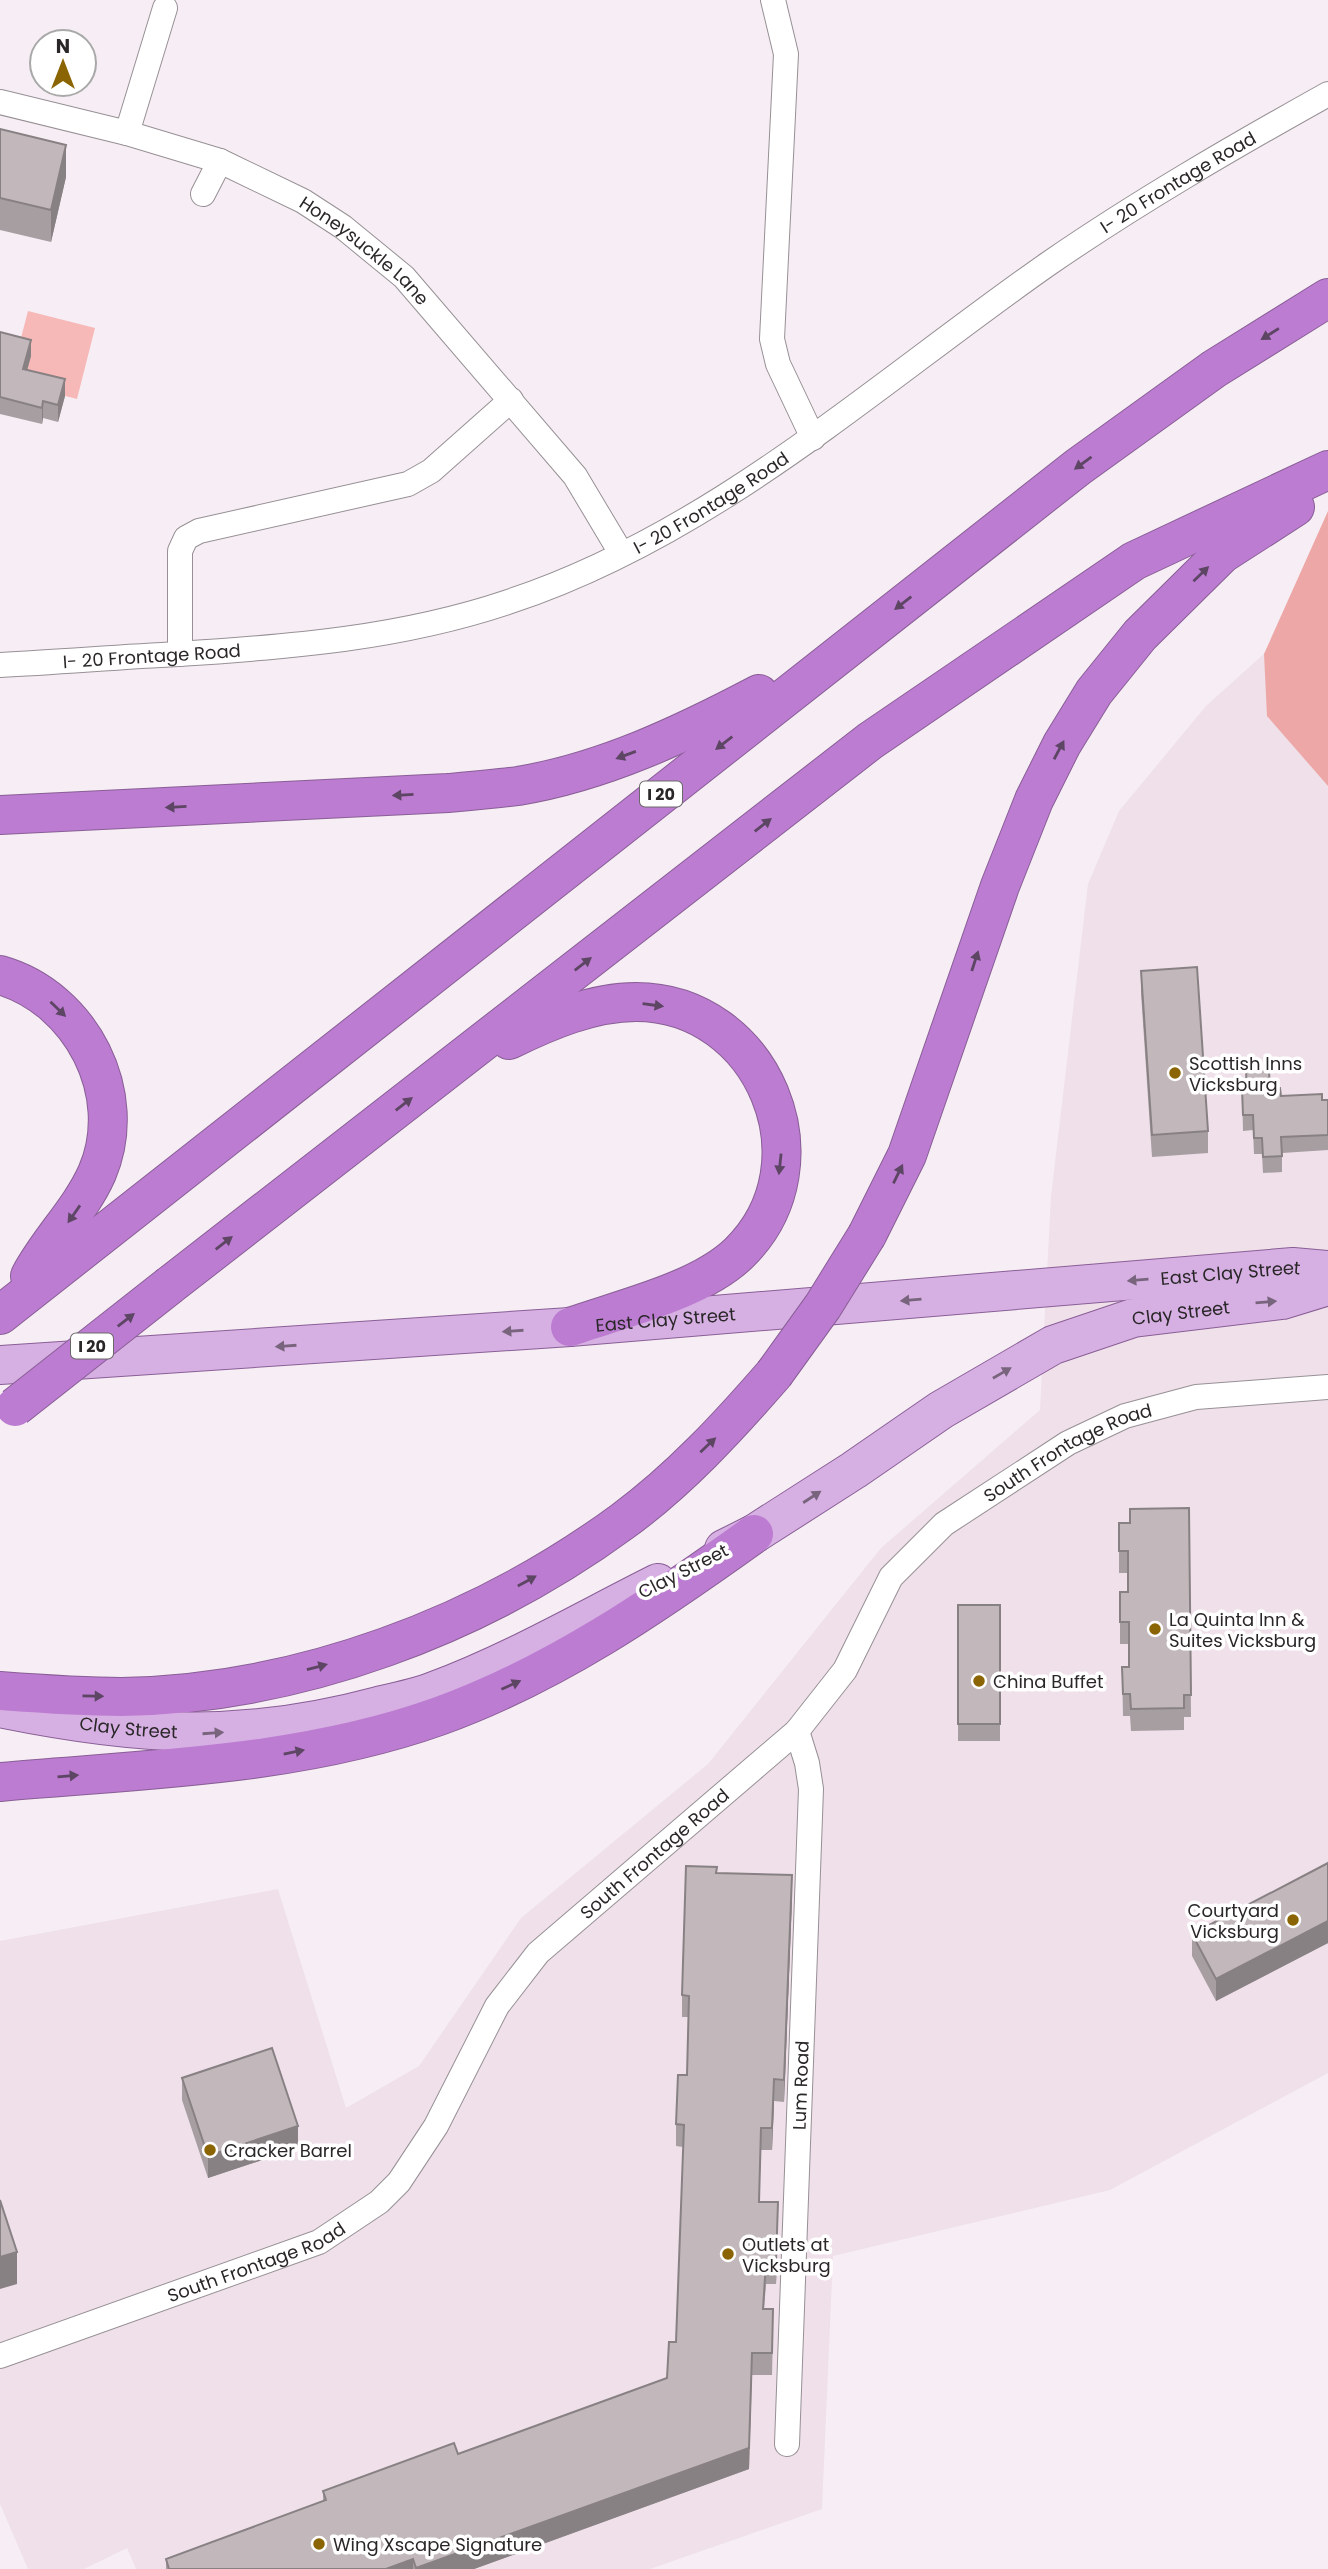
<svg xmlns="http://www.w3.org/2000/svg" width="1328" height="2569" font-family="Poppins,sans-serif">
	<rect width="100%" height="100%" fill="#f6eef4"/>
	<path fill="#efe0ea" d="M1328,596V2073L1110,2190L833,2256L822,2509L650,2569H136L127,2548L84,2569H28L0,2504V1941L278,1889L346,2108L419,2066L521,1918L708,1764L881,1548L1040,1410L1051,1196L1088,884L1119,811L1206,706Z"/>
	<path fill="#f7b8b8" d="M28,311L95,328L77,399L23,385L17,353Z"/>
	<path fill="#eda7a6" d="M1328,511V786L1267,716L1264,654Z"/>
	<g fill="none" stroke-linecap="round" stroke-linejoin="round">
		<defs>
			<g id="minor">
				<path d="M773,0L786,54L772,339L778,364L813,438"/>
				<path id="s1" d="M0,102L127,133L220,161L303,201L343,227L404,277L575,476L621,553"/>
				<path d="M127,133L165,8"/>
				<path d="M203,194L220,161"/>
				<path d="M180,654V551L186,538L199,531L408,484L431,471L511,400"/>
				<path id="s2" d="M0,665C59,662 119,657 178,654C290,647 401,638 508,602C712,535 875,385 1048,264C1138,202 1233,147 1328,94"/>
				<path id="s3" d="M0,2356L319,2242L379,2202L399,2182L436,2126L497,2006L538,1953L797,1731L845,1670L891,1577L944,1524L1068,1443L1125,1416L1196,1397L1328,1387"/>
				<path id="s4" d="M787,2444L811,1789L807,1763L797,1731"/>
			</g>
			<g id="primary">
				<path id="s5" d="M0,1365L570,1327L1293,1267L1328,1270"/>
				<path id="s6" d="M724,1549L754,1534L854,1470L941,1410L1053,1345L1133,1318L1282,1300L1328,1286"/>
				<path id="s7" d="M0,1708C137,1736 240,1743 378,1706C396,1702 416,1698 434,1691C512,1662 584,1620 658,1583"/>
			</g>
			<g id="motorway">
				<path d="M0,815L448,793C471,791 495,789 518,786C603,772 683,734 759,694"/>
				<path d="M0,975C81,998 131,1094 97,1173C80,1211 49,1240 30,1276"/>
				<path d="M509,1040C548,1021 592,1002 636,1002C763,1002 831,1163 739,1253C700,1291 621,1309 570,1327"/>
				<path d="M867,1235L907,1155L1000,886L1034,800L1062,744L1094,692L1140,635L1222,554L1295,507"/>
				<path d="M170,1285L870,741L1134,561L1328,470"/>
				<path d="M0,1315L1078,467L1214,369L1328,298"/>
				<path d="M0,1691C40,1694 81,1697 121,1697C299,1694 480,1626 623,1521C679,1480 728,1427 774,1374"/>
				<path d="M0,1782C146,1769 299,1766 439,1716C555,1674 655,1605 754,1534"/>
			</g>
		</defs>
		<use href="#minor" stroke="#979095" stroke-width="26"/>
		<use href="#primary" stroke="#895e96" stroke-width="40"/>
		<use href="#motorway" stroke="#895e96" stroke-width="40"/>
		<use href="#minor" stroke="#fff" stroke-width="24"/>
		<use href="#primary" stroke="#d7b0e3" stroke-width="38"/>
		<use href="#motorway" stroke="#bc7cd1" stroke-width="38"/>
		<defs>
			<g id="motorway-bridge">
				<path d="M774,1374L823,1306L867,1235"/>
				<path d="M15,1407L170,1285"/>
			</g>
		</defs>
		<use href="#motorway-bridge" stroke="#895e96" stroke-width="40" stroke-linecap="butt"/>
		<use href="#motorway-bridge" stroke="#bc7cd1" stroke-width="38"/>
	</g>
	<g fill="#a79ea1">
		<path d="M0,129L66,177L51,242L0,230Z"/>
		<path d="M0,332L31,356L27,370L65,396L58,422L43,418L42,424L0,414Z"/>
		<path d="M1141,971L1208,1131V1153L1152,1157L1141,993Z"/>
		<path d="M1246,1072L1281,1096L1328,1100V1150L1282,1153V1172L1263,1173L1262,1154H1254L1253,1130L1243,1131L1242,1089H1247Z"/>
		<path d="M1189,1508L1191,1717H1184V1730L1131,1731L1130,1716H1123L1122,1667H1129V1644H1120V1592H1128V1573H1119V1523H1130Z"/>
		<rect x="958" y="1605" width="42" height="136"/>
		<path d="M1328,1863V1943L1216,2001L1192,1956V1934Z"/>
		<path d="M717,1873L792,1897L784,2102L774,2101L772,2150H761L759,2202L778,2224L776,2284H766L764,2309L773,2331L772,2375H752L749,2469L474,2569H166V2559L323,2502V2491L458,2454L667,2378L676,2342L683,2147L676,2146V2124L687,2075L689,2017H682V1995Z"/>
		<path d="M182,2078L298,2148L208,2178L182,2100Z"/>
	</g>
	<g fill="#888183">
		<path d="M66,145V177L51,242V210Z"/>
		<path d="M31,340V356L23,385V369Z"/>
		<path d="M65,379V396L58,422V405Z"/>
		<path d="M43,401V418L42,424V408Z"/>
		<path d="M792,1875V1897L784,2102V2080Z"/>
		<path d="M1328,1921V1943L1216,2001V1979Z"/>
		<path d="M774,2079V2101L772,2150V2128Z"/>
		<path d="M298,2126V2148L208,2178V2156Z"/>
		<path d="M778,2202V2224L776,2284V2262Z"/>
		<path d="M17,2252V2284L0,2289V2257Z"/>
		<path d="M752,2353L749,2469L474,2569H416Z"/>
		<path d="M413,2559V2569H386Z"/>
	</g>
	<g fill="#c2b8bb" stroke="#888183" stroke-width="2">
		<path d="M0,129L66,145L51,210L0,198Z"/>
		<path d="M0,332L31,340L23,369L65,379L58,405L43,401L42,408L0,397Z"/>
		<path d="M1197,967L1208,1131L1152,1135L1141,971Z"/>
		<path d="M1269,1071L1270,1089L1280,1088L1281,1096L1322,1094V1100H1328V1135L1281,1137L1282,1156L1263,1157L1262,1138H1254L1253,1115H1243L1242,1089H1247L1246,1072Z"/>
		<path d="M1189,1508L1191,1695H1184V1708L1131,1709L1130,1694H1123L1122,1667H1129V1622H1120V1592H1128V1551H1119V1523H1130V1509Z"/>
		<rect x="958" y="1605" width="42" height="119"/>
		<path d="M1328,1863V1921L1216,1979L1192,1934Z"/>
		<path d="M686,1866L717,1867L716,1873L792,1875L784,2080L774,2079L772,2128H761L759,2202H778L776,2262H766L763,2309H773L772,2353H752L749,2448L416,2568L413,2559L386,2569H169L166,2559L326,2500L323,2491L454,2443L458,2454L667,2378L669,2342H676L684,2125L676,2124L678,2075H687L689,1996L682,1995Z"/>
		<path d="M272,2048L298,2126L208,2156L182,2078Z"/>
		<path d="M0,2200L17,2252L0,2257Z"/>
	</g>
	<defs><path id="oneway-solid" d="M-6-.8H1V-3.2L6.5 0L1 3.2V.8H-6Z" transform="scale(1.75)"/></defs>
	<g fill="#5d4564">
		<use href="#oneway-solid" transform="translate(1270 334) rotate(148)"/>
		<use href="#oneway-solid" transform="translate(1083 463) rotate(144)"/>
		<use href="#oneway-solid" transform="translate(1201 574) rotate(-44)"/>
		<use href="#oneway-solid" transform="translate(903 603) rotate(142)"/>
		<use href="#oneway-solid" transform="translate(724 743) rotate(142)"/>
		<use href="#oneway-solid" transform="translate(1059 750) rotate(-62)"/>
		<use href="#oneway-solid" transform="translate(626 755) rotate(160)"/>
		<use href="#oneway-solid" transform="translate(403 795) rotate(177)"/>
		<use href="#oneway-solid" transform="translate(176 807) rotate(177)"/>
		<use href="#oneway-solid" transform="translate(763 825) rotate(-38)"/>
		<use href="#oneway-solid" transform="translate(975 961) rotate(-72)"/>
		<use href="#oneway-solid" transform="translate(583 964) rotate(-38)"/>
		<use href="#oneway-solid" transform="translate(653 1005) rotate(8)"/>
		<use href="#oneway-solid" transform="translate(58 1009) rotate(44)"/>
		<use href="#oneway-solid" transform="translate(404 1104) rotate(-38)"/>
		<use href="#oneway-solid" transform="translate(780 1164) rotate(96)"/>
		<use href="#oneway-solid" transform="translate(898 1174) rotate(-64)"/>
		<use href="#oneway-solid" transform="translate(74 1214) rotate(125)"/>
		<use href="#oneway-solid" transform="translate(224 1243) rotate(-38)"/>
		<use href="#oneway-solid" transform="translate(126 1320) rotate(-38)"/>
		<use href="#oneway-solid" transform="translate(708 1445) rotate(-43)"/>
		<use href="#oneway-solid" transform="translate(527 1581) rotate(-29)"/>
		<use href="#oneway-solid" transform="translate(317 1667) rotate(-15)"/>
		<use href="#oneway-solid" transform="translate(511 1685) rotate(-24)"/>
		<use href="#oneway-solid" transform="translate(93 1696) rotate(1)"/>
		<use href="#oneway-solid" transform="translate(294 1752) rotate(-11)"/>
		<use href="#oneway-solid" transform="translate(68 1776) rotate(-5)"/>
	</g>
	<g fill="#78657d">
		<use href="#oneway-solid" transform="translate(1138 1280) rotate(175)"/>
		<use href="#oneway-solid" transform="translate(911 1300) rotate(175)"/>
		<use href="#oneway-solid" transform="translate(1266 1302) rotate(-5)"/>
		<use href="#oneway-solid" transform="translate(513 1331) rotate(176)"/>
		<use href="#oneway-solid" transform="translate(286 1346) rotate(176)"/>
		<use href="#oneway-solid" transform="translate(1002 1373) rotate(-30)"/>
		<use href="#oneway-solid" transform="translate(812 1497) rotate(-33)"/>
		<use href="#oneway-solid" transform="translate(213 1733) rotate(-4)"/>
	</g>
	<g fill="#8b6403" stroke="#fff" stroke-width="2.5">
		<circle cx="1175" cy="1073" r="7"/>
		<circle cx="1155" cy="1629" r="7"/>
		<circle cx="979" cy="1681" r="7"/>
		<circle cx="1293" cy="1920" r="7"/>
		<circle cx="210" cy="2150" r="7"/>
		<circle cx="728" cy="2254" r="7"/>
		<circle cx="319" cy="2544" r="7"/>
	</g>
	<g text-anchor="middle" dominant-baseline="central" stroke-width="7" stroke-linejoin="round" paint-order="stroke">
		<g fill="#fff" stroke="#6a6869" stroke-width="2">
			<rect x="640" y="781.5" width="42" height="25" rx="5"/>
			<rect x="71" y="1333.5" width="42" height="25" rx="5"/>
		</g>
		<g font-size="16" font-weight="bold" fill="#2a2729">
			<text x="661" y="794">I 20</text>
			<text x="92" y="1346">I 20</text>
		</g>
		<g font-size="18" fill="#2a2729" stroke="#fff">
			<text stroke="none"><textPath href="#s2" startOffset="1307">I- 20 Frontage Road</textPath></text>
			<text stroke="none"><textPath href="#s1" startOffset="399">Honeysuckle Lane</textPath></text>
			<text stroke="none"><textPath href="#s2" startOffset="740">I- 20 Frontage Road</textPath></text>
			<text stroke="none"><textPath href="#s2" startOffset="152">I- 20 Frontage Road</textPath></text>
			<text stroke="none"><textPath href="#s5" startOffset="1234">East Clay Street</textPath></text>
			<text stroke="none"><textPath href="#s6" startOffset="520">Clay Street</textPath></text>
			<text stroke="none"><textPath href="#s5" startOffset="667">East Clay Street</textPath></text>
			<text stroke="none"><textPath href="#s3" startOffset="1449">South Frontage Road</textPath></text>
			<text transform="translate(683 1571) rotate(-27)">Clay Street</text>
			<text stroke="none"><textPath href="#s7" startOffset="130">Clay Street</textPath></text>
			<text stroke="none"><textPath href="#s3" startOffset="861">South Frontage Road</textPath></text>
			<text stroke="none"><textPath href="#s4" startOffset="359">Lum Road</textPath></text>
			<text stroke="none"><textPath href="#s3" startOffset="273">South Frontage Road</textPath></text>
		</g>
		<g font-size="18" fill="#2a2729" stroke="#fff" text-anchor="start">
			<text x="1189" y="1063">Scottish Inns<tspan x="1189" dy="21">Vicksburg</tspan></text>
			<text x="1169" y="1619">La Quinta Inn &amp;<tspan x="1169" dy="21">Suites Vicksburg</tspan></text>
			<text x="993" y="1681">China Buffet</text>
			<text x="1279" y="1910" text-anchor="end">Courtyard<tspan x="1279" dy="21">Vicksburg</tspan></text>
			<text x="224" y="2150">Cracker Barrel</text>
			<text x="742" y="2244">Outlets at<tspan x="742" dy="21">Vicksburg</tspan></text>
			<text x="333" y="2544">Wing Xscape Signature</text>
		</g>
	</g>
	<g transform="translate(63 63)"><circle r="33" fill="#ffffff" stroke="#aaa9a9" stroke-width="2"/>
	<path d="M0-5L12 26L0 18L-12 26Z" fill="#8b6403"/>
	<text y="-10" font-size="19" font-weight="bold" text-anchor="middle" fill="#2a2729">N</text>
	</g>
</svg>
